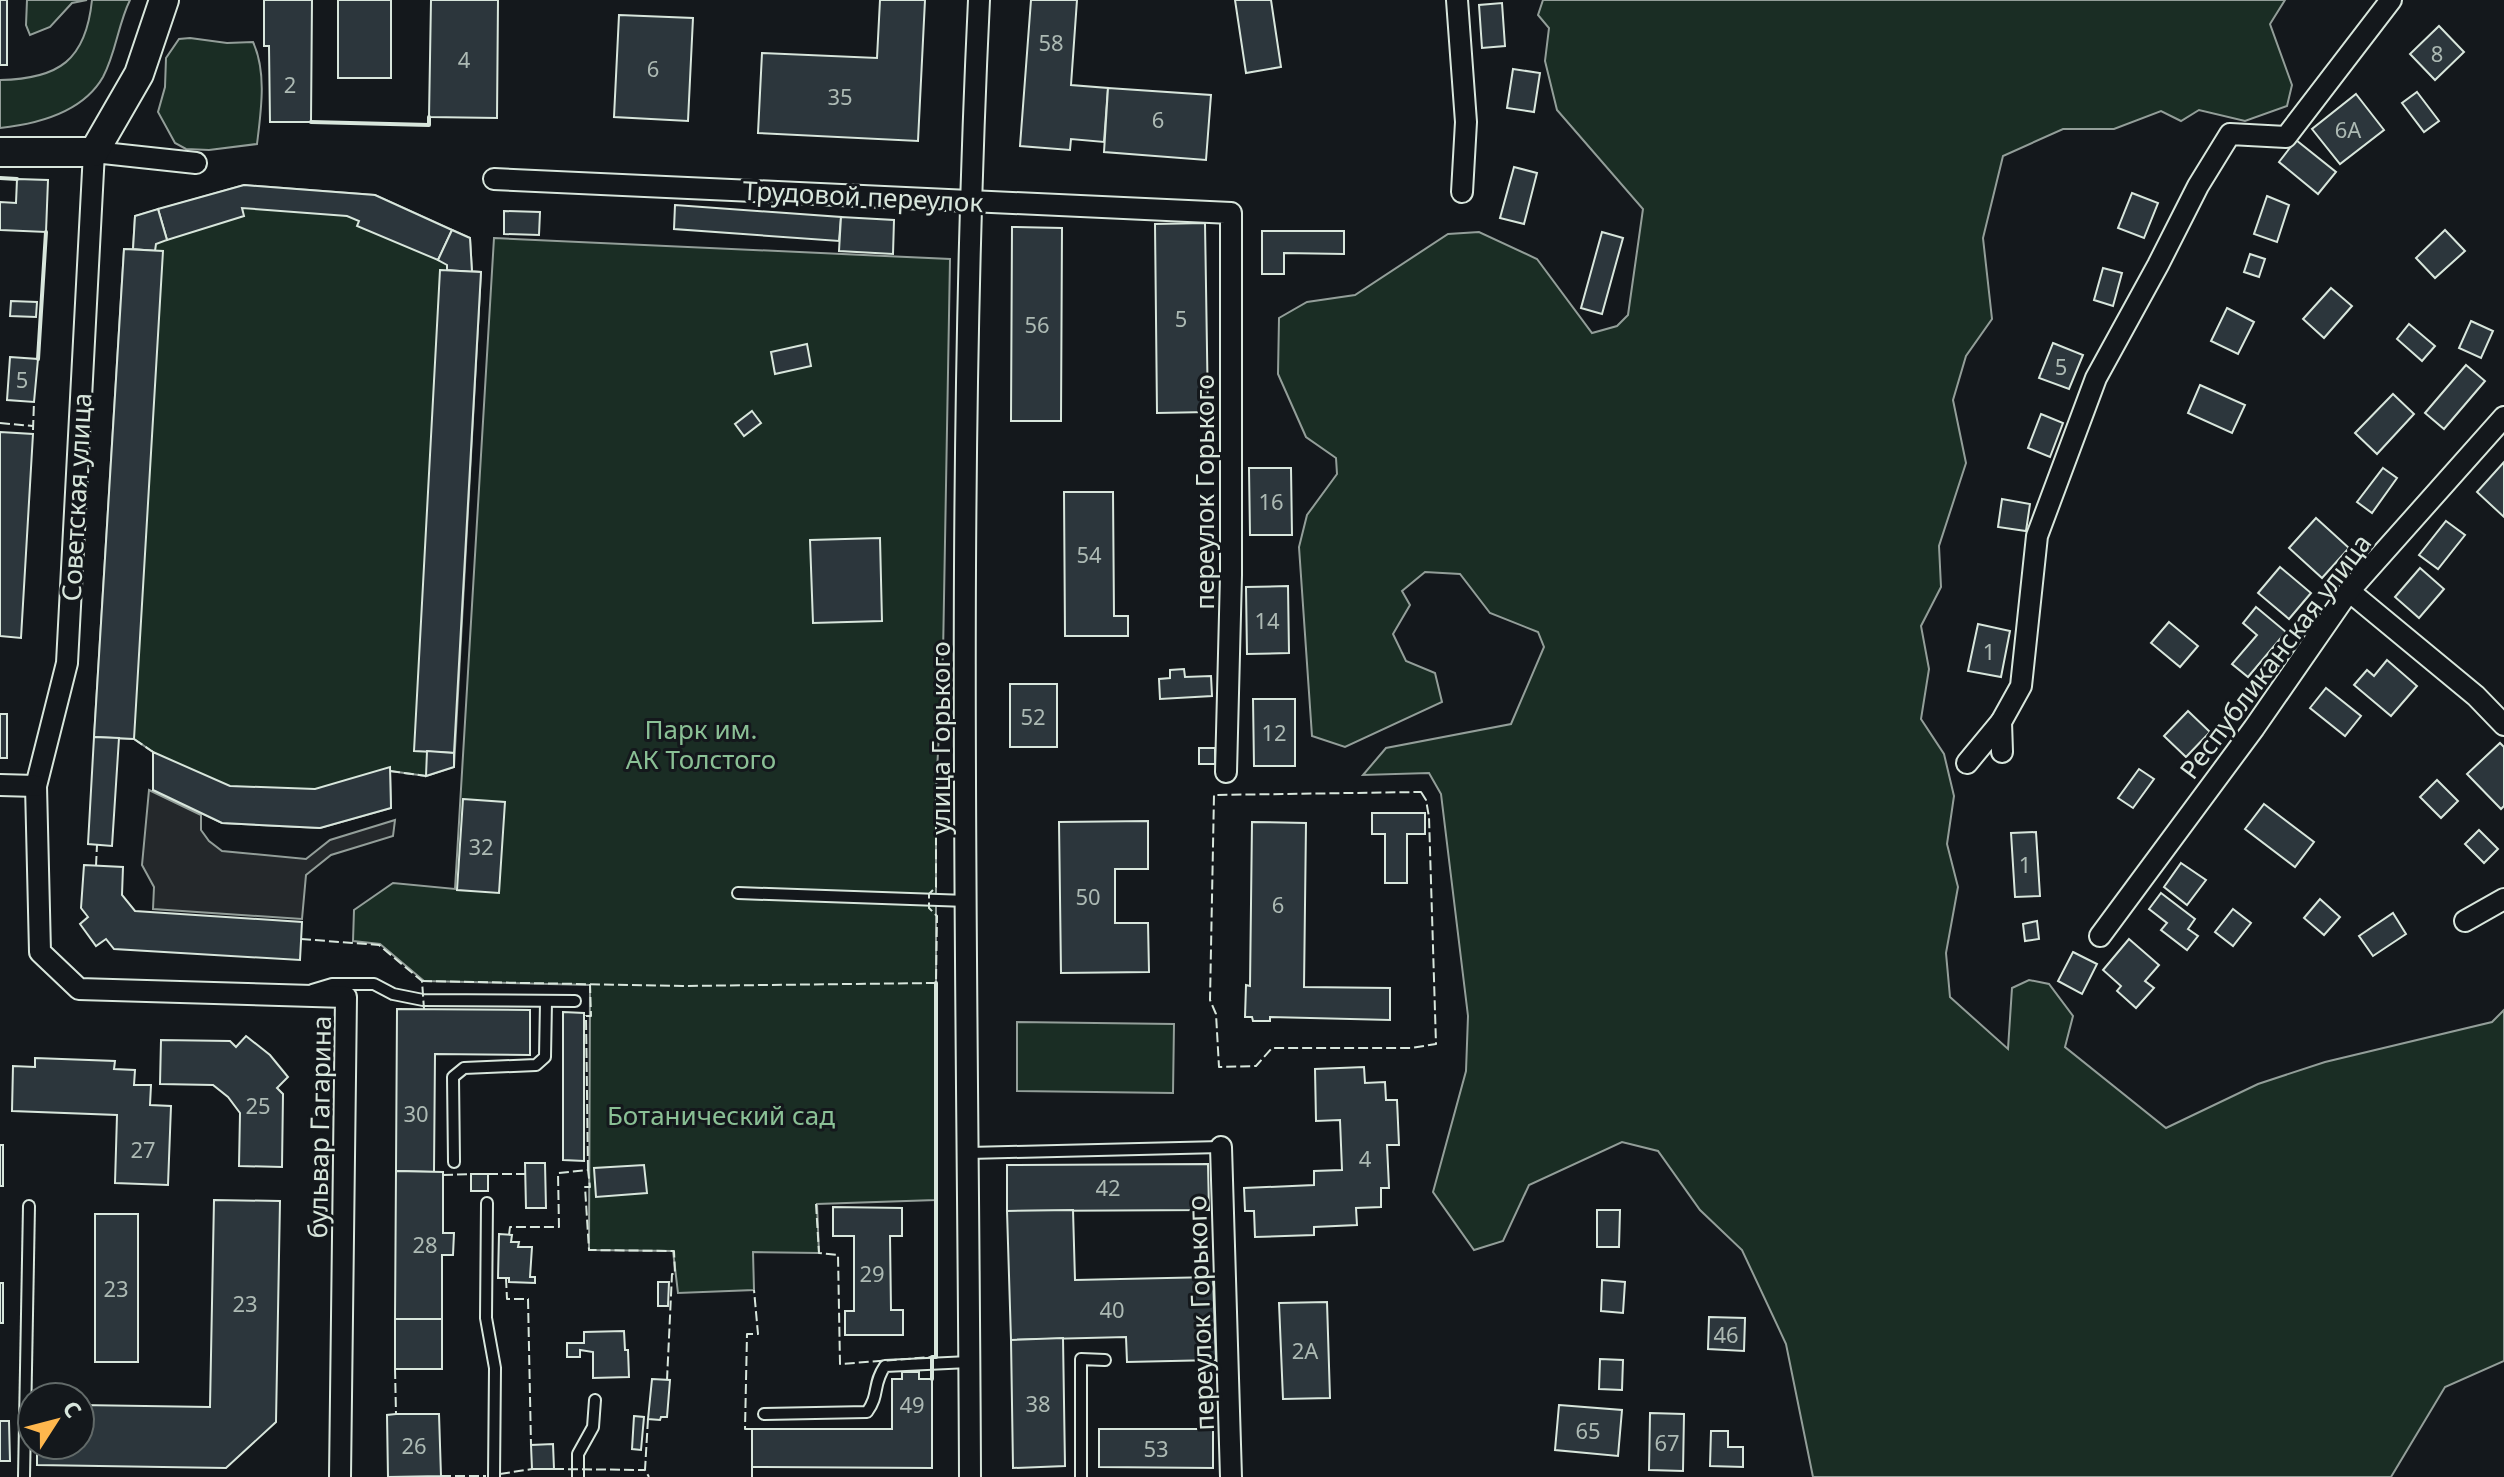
<svg xmlns="http://www.w3.org/2000/svg" width="2504" height="1477" font-family="'Noto Sans',sans-serif">
	<rect width="100%" height="100%" fill="#14181c"/>
	<g fill="#1a2d24" stroke="#939e99" stroke-width="2">
		<path d="M27,0H87L72,3L50,27L30,35L26,25Z"/>
		<path d="M92,0H130C118,24 116,53 103,77C83,112 37,124 0,128V80C59,79 86,60 92,0Z"/>
		<path d="M1543,0H2285L2270,24L2292,85L2287,106L2245,121L2199,110L2181,121L2161,111L2114,129H2063L2003,156L1983,238L1992,319L1966,356L1953,400L1966,463L1939,546L1941,587L1921,626L1929,669L1921,719L1944,754L1954,796L1947,844L1958,887L1946,953L1950,997L2008,1049L2012,988L2029,980L2049,984L2073,1016L2065,1047L2166,1128L2258,1084L2325,1062L2492,1022L2504,1010V1361L2445,1387L2391,1477H1813L1786,1344L1742,1250L1700,1210L1658,1151L1622,1142L1529,1185L1503,1241L1474,1250L1433,1192L1466,1071L1468,1016L1441,794L1429,773L1363,775L1386,748L1511,724L1544,647L1538,632L1490,613L1460,574L1425,572L1402,591L1410,605L1393,634L1406,661L1435,673L1442,702L1345,747L1312,736L1299,547L1307,515L1337,474L1336,458L1306,437L1278,374L1279,318L1307,302L1355,295L1448,234L1479,232L1537,259L1592,333L1617,326L1628,315L1643,209L1557,110L1545,61L1549,28L1538,15Z"/>
		<path d="M190,38L227,43L253,42C267,72 261,111 257,144L209,150L186,149L175,143L158,112L165,87L166,58L179,39Z"/>
		<path d="M244,185L375,195L470,238L472,271L481,272L454,767L426,776L390,771L391,808L320,828L222,823L153,790V752L134,739L94,737L124,249H133L135,216Z"/>
		<path d="M494,238L950,259L943,655L936,791V1200L817,1204L819,1253L753,1252L754,1290L678,1293L673,1251L589,1250L590,985L424,981L380,944L353,941L354,910L393,883L455,889Z"/>
		<path d="M1017,1022L1174,1024L1173,1093L1017,1091Z"/>
	</g>
	<path fill="#24282b" stroke="#939e99" stroke-width="2" d="M149,790L201,815V830L209,841L222,851L306,859L330,840L395,820L393,836L331,855L306,875L302,919L153,909L154,887L142,865Z"/>
	<g fill="#2c363c" stroke="#d8e6dc" stroke-width="2">
		<rect x="0" y="0" width="7" height="65"/>
		<path d="M264,0H312L311,122H270L269,46H264Z"/>
		<rect x="338" y="0" width="53" height="78"/>
		<path d="M431,0H498L497,118L429,117Z"/>
		<path d="M880,0H925L918,141L758,133L762,53L877,58Z"/>
		<path d="M1031,0H1077L1071,85L1108,88L1104,142L1071,139L1070,150L1020,146Z"/>
		<path d="M1235,0H1271L1281,67L1246,73Z"/>
		<path d="M1502,3L1505,46L1482,48L1479,5Z"/>
		<path d="M619,15L693,18L688,121L614,117Z"/>
		<path d="M2439,26L2464,52L2435,80L2410,54Z"/>
		<path d="M1513,69L1540,73L1534,112L1507,108Z"/>
		<path d="M1108,88L1211,95L1206,160L1104,152Z"/>
		<path d="M2417,92L2439,121L2424,132L2402,103Z"/>
		<path d="M2356,94L2384,130L2340,164L2312,129Z"/>
		<path d="M2296,140L2336,172L2318,194L2279,162Z"/>
		<path d="M1514,167L1537,173L1524,224L1500,218Z"/>
		<path d="M17,179L48,180L46,232L0,230V202L16,203Z"/>
		<path d="M244,185L375,195L452,230L438,260L357,226L359,221L347,216L242,208L244,216L167,240L158,209Z"/>
		<path d="M2132,193L2158,203L2144,238L2118,228Z"/>
		<path d="M2267,196L2289,205L2277,242L2254,234Z"/>
		<path d="M675,205L841,217L839,241L674,229Z"/>
		<path d="M158,209L167,240L156,244L155,251L133,249L135,216Z"/>
		<path d="M504,211L540,212L539,235L504,234Z"/>
		<path d="M841,217L894,220L893,254L839,251Z"/>
		<path d="M1205,223L1208,412L1157,413L1155,224Z"/>
		<path d="M1012,227L1062,228L1061,421H1011Z"/>
		<path d="M452,230L470,238L472,272L447,270V265L438,260Z"/>
		<path d="M2445,230L2465,251L2435,278L2416,258Z"/>
		<path d="M1262,231H1344V254L1284,253V274H1262Z"/>
		<path d="M1602,232L1623,238L1602,314L1581,308Z"/>
		<path d="M124,249L163,251L134,739L94,737Z"/>
		<path d="M2250,254L2265,259L2259,277L2244,272Z"/>
		<path d="M2103,268L2122,273L2113,306L2094,300Z"/>
		<path d="M440,270L481,272L454,753L414,751Z"/>
		<path d="M2331,288L2352,306L2324,338L2303,319Z"/>
		<path d="M11,301L37,302L36,317L10,316Z"/>
		<path d="M2227,308L2254,322L2238,354L2211,341Z"/>
		<path d="M2471,321L2493,331L2481,358L2459,348Z"/>
		<path d="M2409,324L2435,346L2422,361L2397,339Z"/>
		<path d="M2053,343L2083,355L2069,389L2039,378Z"/>
		<path d="M807,344L811,366L775,374L771,352Z"/>
		<path d="M10,357L38,359L34,402L7,400Z"/>
		<path d="M2466,365L2485,381L2444,429L2425,413Z"/>
		<path d="M2200,385L2245,405L2232,433L2188,413Z"/>
		<path d="M2393,394L2414,414L2377,454L2355,433Z"/>
		<path d="M752,411L761,423L744,436L735,424Z"/>
		<path d="M2041,414L2063,423L2050,457L2028,448Z"/>
		<path d="M0,432L33,434L21,638L0,636Z"/>
		<path d="M2504,462V517L2477,492Z"/>
		<path d="M1249,468H1291L1292,535H1250Z"/>
		<path d="M2383,468L2397,478L2372,513L2357,502Z"/>
		<path d="M1064,492H1113L1114,616H1128V636H1065Z"/>
		<path d="M2002,499L2030,504L2026,531L1998,527Z"/>
		<path d="M2316,518L2349,548L2322,578L2289,548Z"/>
		<path d="M2446,521L2465,535L2438,569L2419,555Z"/>
		<path d="M880,538L882,621L813,623L810,540Z"/>
		<path d="M2280,567L2311,593L2289,619L2258,593Z"/>
		<path d="M2420,568L2444,589L2419,618L2395,597Z"/>
		<path d="M1288,586L1289,653L1247,654L1246,587Z"/>
		<path d="M2256,607L2286,632L2248,677L2232,664L2257,635L2243,623Z"/>
		<path d="M2169,622L2198,646L2180,667L2151,643Z"/>
		<path d="M1978,624L2010,631L2001,677L1968,671Z"/>
		<path d="M2387,660L2417,686L2391,716L2354,685L2367,670L2374,676Z"/>
		<path d="M1184,669L1185,677L1211,676L1212,696L1160,699L1159,679L1170,678V670Z"/>
		<rect x="1010" y="684" width="47" height="63"/>
		<path d="M2326,688L2361,716L2345,736L2310,708Z"/>
		<path d="M1253,699H1295V766H1254Z"/>
		<path d="M2188,711L2210,732L2186,757L2164,736Z"/>
		<rect x="0" y="714" width="7" height="44"/>
		<path d="M94,737L119,738L112,846L88,844Z"/>
		<path d="M2500,743L2504,747V806L2501,809L2467,774Z"/>
		<rect x="1199" y="748" width="16" height="16"/>
		<path d="M427,751L454,753V767L426,776Z"/>
		<path d="M153,752L230,786L315,789L390,767L391,808L320,828L222,823L153,790Z"/>
		<path d="M2139,769L2154,779L2133,808L2118,798Z"/>
		<path d="M2437,780L2458,801L2441,818L2420,797Z"/>
		<path d="M463,799L505,802L499,893L457,890Z"/>
		<path d="M2264,804L2314,842L2295,867L2245,829Z"/>
		<path d="M1372,813H1425V834H1407V883H1385V834H1372Z"/>
		<path d="M1148,821V869H1115V923H1148L1149,972L1061,973L1059,822Z"/>
		<path d="M1252,822L1306,823L1304,987L1390,988V1020L1270,1017V1021H1253L1252,1017H1245L1246,985L1250,986Z"/>
		<path d="M2479,830L2498,849L2484,863L2465,844Z"/>
		<path d="M2036,832L2040,896L2015,897L2011,833Z"/>
		<path d="M2181,863L2206,880L2187,905L2164,887Z"/>
		<path d="M84,865L123,867L122,895L135,911L302,922L300,960L114,949L106,939L96,946L80,924L88,917L81,908Z"/>
		<path d="M2161,893L2195,919L2188,929L2198,936L2187,950L2161,930L2167,923L2149,909Z"/>
		<path d="M2320,899L2340,917L2324,935L2304,918Z"/>
		<path d="M2233,909L2251,923L2233,946L2215,932Z"/>
		<path d="M2393,913L2406,934L2373,956L2359,936Z"/>
		<path d="M2037,921L2039,939L2025,941L2023,924Z"/>
		<path d="M2129,939L2159,965L2145,981L2154,988L2136,1008L2117,991L2121,986L2103,970Z"/>
		<path d="M2073,952L2097,964L2082,994L2058,981Z"/>
		<path d="M397,1009L530,1010V1055L435,1054L434,1172L396,1171Z"/>
		<path d="M563,1012L584,1013V1161L563,1160Z"/>
		<path d="M246,1036L270,1055L288,1077L277,1088L283,1094L282,1167L239,1166L240,1113L228,1097L213,1085L160,1084L161,1040L230,1041L236,1047Z"/>
		<path d="M35,1058L115,1061L114,1069L135,1070L134,1085H151L150,1105L171,1106L168,1185L115,1183L117,1115L12,1111L13,1066L35,1067Z"/>
		<path d="M1364,1067L1365,1083L1385,1082L1386,1100H1397L1399,1145H1387L1389,1188H1381V1207L1356,1208L1357,1225L1314,1227V1235L1255,1237L1254,1211H1245L1244,1188L1314,1185V1171L1342,1170L1340,1120L1316,1121L1315,1069Z"/>
		<rect x="0" y="1145" width="3" height="41"/>
		<path d="M525,1163H545L546,1208H526Z"/>
		<path d="M1208,1164L1209,1210L1007,1211V1165Z"/>
		<path d="M644,1165L647,1193L596,1197L594,1168Z"/>
		<path d="M396,1171L443,1172V1233H454L453,1255H442V1319H395Z"/>
		<rect x="471" y="1174" width="17" height="17"/>
		<path d="M214,1200L280,1201L276,1422L226,1468L37,1465V1445H80V1405L210,1407Z"/>
		<path d="M833,1207L902,1208V1236H890L891,1310H903V1335H845V1311H854V1236H833Z"/>
		<path d="M1073,1210L1075,1280L1213,1277L1216,1360L1127,1362L1126,1337L1011,1340L1007,1211Z"/>
		<path d="M1597,1210H1620L1619,1247H1597Z"/>
		<rect x="95" y="1214" width="43" height="148"/>
		<path d="M499,1234L512,1235L511,1242H519L518,1247H532L530,1277H535V1283L509,1282V1278H498Z"/>
		<path d="M1602,1280L1625,1282L1623,1313L1601,1311Z"/>
		<path d="M658,1282H669L668,1306H658Z"/>
		<rect x="0" y="1283" width="3" height="40"/>
		<path d="M1327,1302L1330,1398L1283,1399L1279,1303Z"/>
		<path d="M1709,1317L1745,1318L1744,1351L1708,1349Z"/>
		<rect x="395" y="1319" width="47" height="50"/>
		<path d="M624,1331L625,1350H628L629,1377L593,1378V1352L580,1350V1357H567V1343H584V1332Z"/>
		<path d="M1063,1338L1065,1466L1013,1468L1011,1340Z"/>
		<path d="M1600,1359L1623,1360L1622,1390L1599,1389Z"/>
		<path d="M902,1372H919V1379H932V1468L752,1467V1429H892V1379H902Z"/>
		<path d="M652,1379L670,1380L667,1417H661L660,1420L648,1419Z"/>
		<path d="M1559,1405L1622,1410L1618,1456L1555,1450Z"/>
		<path d="M1650,1413L1684,1414L1683,1471L1649,1470Z"/>
		<path d="M396,1414H439L441,1476L388,1477L387,1415Z"/>
		<path d="M634,1416L644,1417L641,1450L632,1449Z"/>
		<path d="M0,1421H9L10,1461H0Z"/>
		<path d="M1099,1429H1213V1468L1099,1467Z"/>
		<path d="M1711,1431H1728V1447H1743V1467L1710,1466Z"/>
		<path d="M553,1444L554,1469H532L531,1445Z"/>
	</g>
	<g fill="none" stroke-linecap="round" stroke-linejoin="round">
		<defs>
			<g id="lane">
				<path d="M738,893L967,901"/>
				<path d="M312,990L332,984H374L393,994L423,1000L575,1001"/>
				<path d="M969,1153L1221,1147"/>
				<path d="M454,1162L453,1077L464,1068L536,1065L545,1057L546,1002"/>
				<path d="M487,1203L486,1318L495,1368L494,1477"/>
				<path d="M764,1414L867,1412C880,1394 872,1385 885,1366L969,1362"/>
				<path d="M24,1477L29,1206"/>
				<path d="M578,1477V1454L593,1427L595,1400"/>
				<path d="M1081,1477V1359L1105,1360"/>
			</g>
			<g id="street">
				<path d="M1457,0L1466,122L1462,192"/>
				<path d="M196,163L94,152L67,663L36,786L40,952L79,989L346,997L340,1477"/>
				<path d="M494,179L1231,213V575L1226,772"/>
				<path d="M2349,591L2476,696L2504,725"/>
				<path d="M2002,752L2001,722L2021,686L2037,536L2096,378L2158,265L2198,186L2230,134L2286,137L2391,0"/>
				<path d="M1967,763L2001,722"/>
				<path d="M0,785L36,786"/>
				<path d="M2465,921L2504,899"/>
				<path d="M2100,936L2254,728L2349,591L2504,417"/>
				<path d="M1221,1147L1231,1477"/>
				<path d="M970,1477C968,985 955,492 979,0"/>
			</g>
			<path id="secondary" d="M0,152H94L139,74L164,0"/>
		</defs>
		<use href="#lane" stroke="#d8e6dc" stroke-width="14"/>
		<use href="#street" stroke="#d8e6dc" stroke-width="24"/>
		<use href="#secondary" stroke="#d8e6dc" stroke-width="32"/>
		<use href="#lane" stroke="#14181c" stroke-width="10"/>
		<use href="#street" stroke="#14181c" stroke-width="20"/>
		<use href="#secondary" stroke="#14181c" stroke-width="28"/>
		<g stroke="#d8e6dc" stroke-width="2" stroke-dasharray="10 4" stroke-linecap="butt">
			<path d="M0,423L33,426"/>
			<path d="M33,430L34,402"/>
			<path d="M134,739L153,752"/>
			<path d="M390,771L426,776"/>
			<path d="M1421,792L1426,800L1429,817L1436,1044L1411,1048H1272L1256,1066L1219,1067L1216,1014L1210,1000L1214,795Z"/>
			<path d="M96,866L97,845"/>
			<path d="M301,939L379,945L422,981L424,1009"/>
			<path d="M422,981L683,986L936,983L937,916L929,908V894L936,887V791"/>
			<path d="M588,1170L586,1016H591L590,984"/>
			<path d="M488,1174H525"/>
			<path d="M443,1175L471,1174"/>
			<path d="M816,1204L819,1253L838,1255L840,1364L932,1357"/>
			<path d="M509,1235L510,1227H559L558,1173L588,1170L590,1187H585L589,1250L674,1251L675,1274H672L667,1380"/>
			<path d="M506,1278L507,1299H528L531,1445"/>
			<path d="M395,1369L396,1414"/>
			<path d="M648,1419L645,1470L649,1477"/>
			<path d="M752,1429H745L747,1334H758L754,1290"/>
			<path d="M752,1467V1477"/>
			<path d="M554,1469L645,1470"/>
			<path d="M500,1474L532,1469"/>
			<path d="M441,1476H486"/>
		</g>
		<g stroke="#d8e6dc" stroke-width="4">
			<path d="M311,122L429,125V117"/>
			<path d="M0,178L17,179"/>
			<path d="M38,359L46,232"/>
			<path d="M932,1379V1357H936V983"/>
		</g>
	</g>
	<g text-anchor="middle" dominant-baseline="central" stroke-width="6" stroke-linejoin="round" paint-order="stroke">
		<g font-size="22" fill="#adbab4">
			<text x="1051" y="42">58</text>
			<text x="2437" y="53">8</text>
			<text x="464" y="59">4</text>
			<text x="653" y="68">6</text>
			<text x="290" y="84">2</text>
			<text x="840" y="96">35</text>
			<text x="1158" y="119">6</text>
			<text x="2348" y="129">6А</text>
			<text x="1181" y="318">5</text>
			<text x="1037" y="324">56</text>
			<text x="2061" y="366">5</text>
			<text x="22" y="379">5</text>
			<text x="1271" y="501">16</text>
			<text x="1089" y="554">54</text>
			<text x="1267" y="620">14</text>
			<text x="1989" y="651">1</text>
			<text x="1033" y="716">52</text>
			<text x="1274" y="732">12</text>
			<text x="481" y="846">32</text>
			<text x="2025" y="864">1</text>
			<text x="1088" y="896">50</text>
			<text x="1278" y="904">6</text>
			<text x="258" y="1105">25</text>
			<text x="416" y="1113">30</text>
			<text x="143" y="1149">27</text>
			<text x="1365" y="1158">4</text>
			<text x="1108" y="1187">42</text>
			<text x="425" y="1244">28</text>
			<text x="872" y="1273">29</text>
			<text x="116" y="1288">23</text>
			<text x="245" y="1303">23</text>
			<text x="1112" y="1309">40</text>
			<text x="1726" y="1334">46</text>
			<text x="1305" y="1350">2А</text>
			<text x="1038" y="1403">38</text>
			<text x="912" y="1404">49</text>
			<text x="1588" y="1430">65</text>
			<text x="1667" y="1442">67</text>
			<text x="414" y="1445">26</text>
			<text x="1156" y="1448">53</text>
		</g>
		<g font-size="26" fill="#d8e6dc" stroke="#14181c">
			<text transform="translate(863 196) rotate(3)">Трудовой переулок</text>
			<text transform="translate(1204 492) rotate(-90)">переулок Горького</text>
			<text transform="translate(76 497) rotate(-87)">Советская улица</text>
			<text transform="translate(2275 656) rotate(-53)">Республиканская улица</text>
			<text transform="translate(940 738) rotate(-90)">улица Горького</text>
			<text transform="translate(319 1127) rotate(-89)">бульвар Гагарина</text>
			<text transform="translate(1200 1313) rotate(-92)">переулок Горького</text>
		</g>
		<g font-size="26" fill="#8ac095" stroke="#14181c">
			<text x="701" y="729">Парк им.<tspan x="701" dy="30">АК Толстого</tspan></text>
			<text x="721" y="1115">Ботанический сад</text>
		</g>
	</g>
	<g transform="translate(56 1421) rotate(54)"><circle r="38" fill="#14181c" stroke="#626a69" stroke-width="2"/>
	<path d="M0-6L14 30L0 20L-14 30Z" fill="#ffb74d"/>
	<text y="-12" font-size="22" font-weight="bold" text-anchor="middle" fill="#d8e6dc">С</text>
	</g>
</svg>
